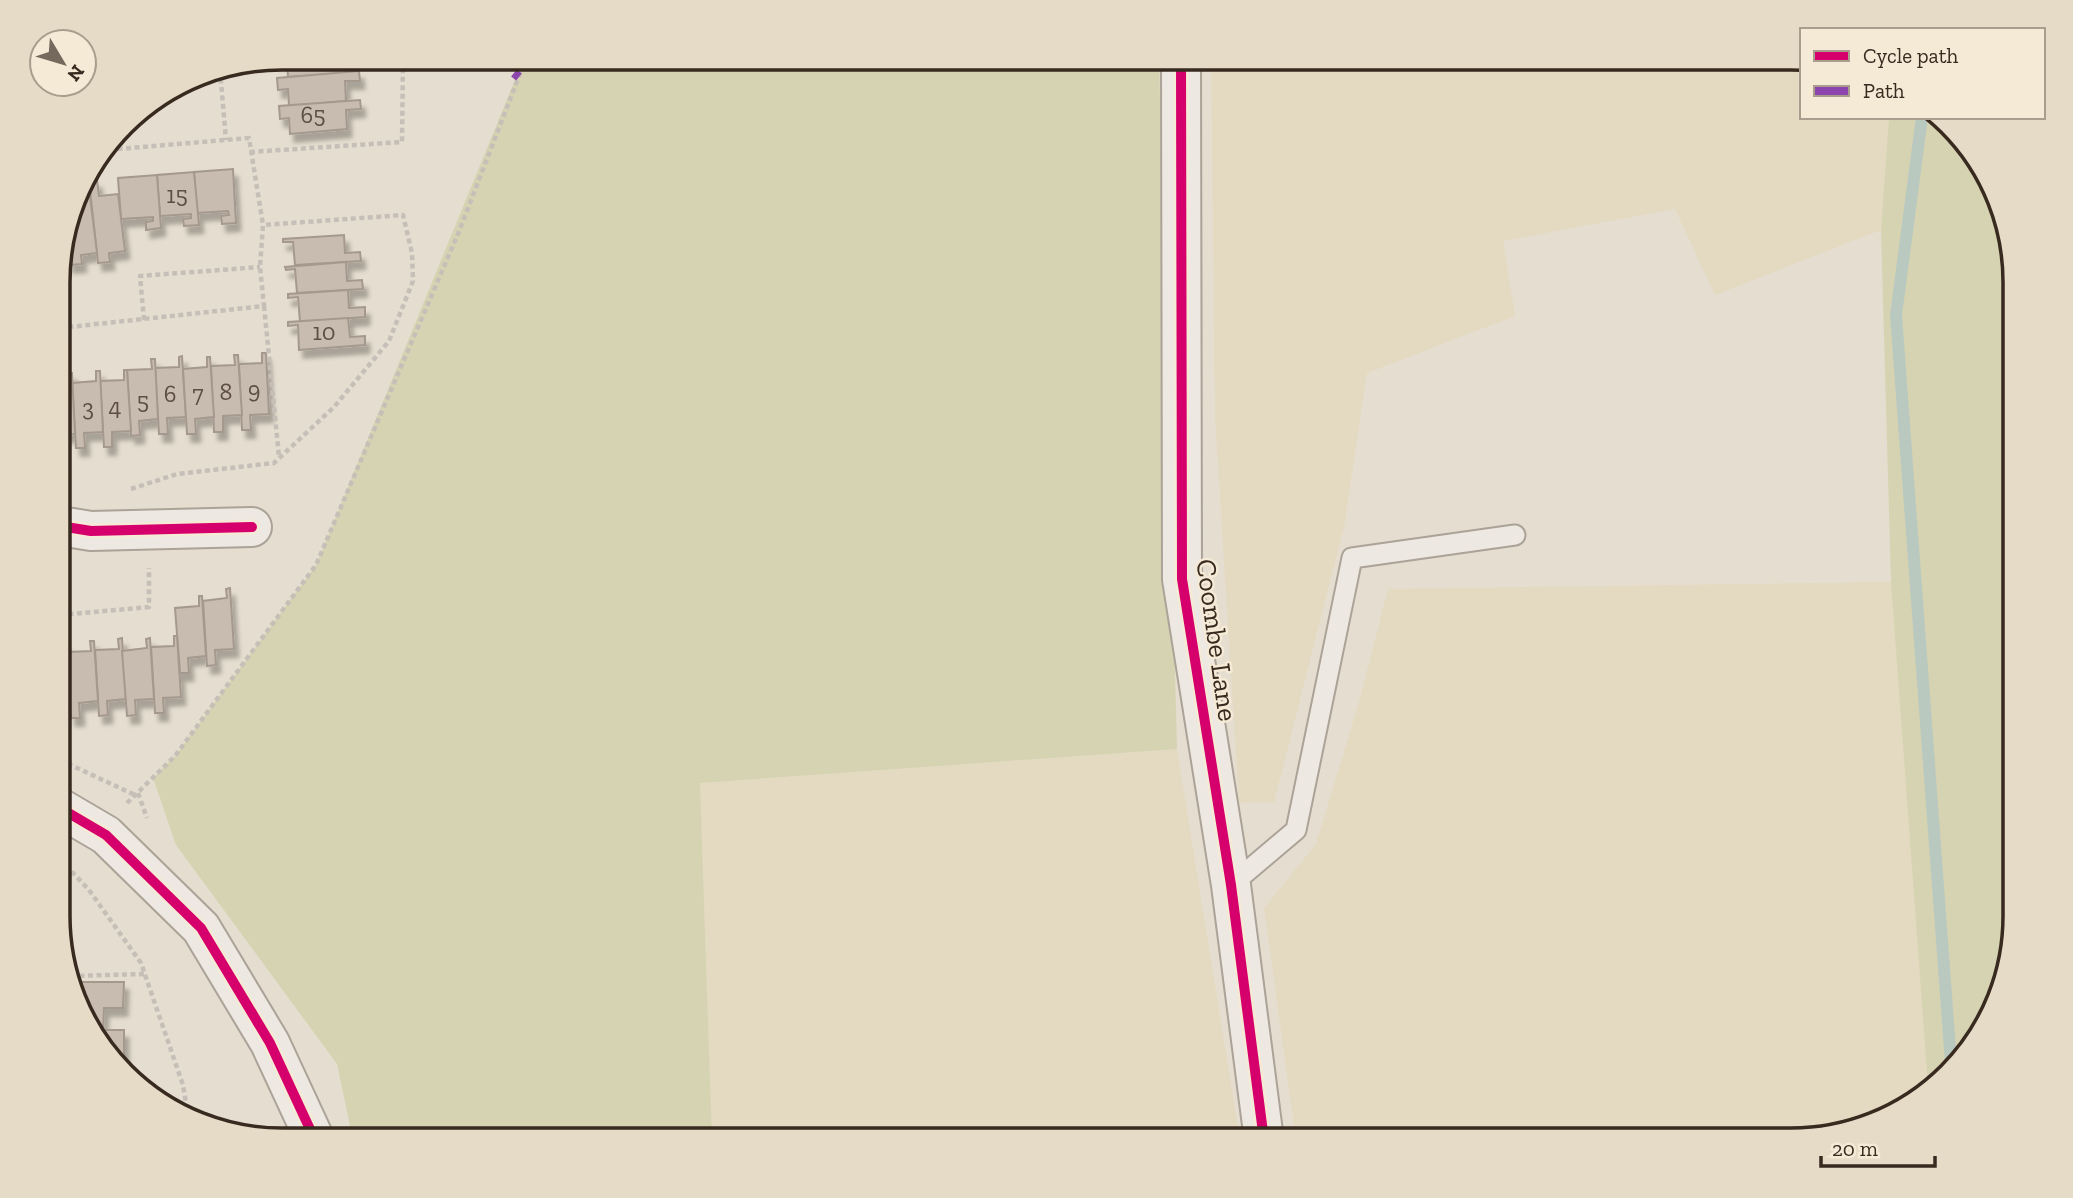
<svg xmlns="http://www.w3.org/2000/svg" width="2073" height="1198" font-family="'Zilla Slab',serif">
	<defs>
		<filter id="shadow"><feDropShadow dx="4.5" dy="8" stdDeviation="2" flood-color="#0004"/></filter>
	</defs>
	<rect width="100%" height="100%" fill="#e5ddcf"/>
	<g fill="#e4dac1">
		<path d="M1211,58H1792L1802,60V117H1889L1881,230L1715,295L1675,209L1503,241L1515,316L1367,373L1344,527L1274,802L1239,803L1215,417Z"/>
		<path d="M1891,582L1934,1079L1904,1110L1806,1140H1296L1264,908L1316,844L1359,702L1388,589Z"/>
		<path d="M1177,749L1240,1140H712L700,783Z"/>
	</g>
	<g fill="#d6d3b2">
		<path d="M524,58H1159L1177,749L700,783L712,1140H353L337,1064L176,845L153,778L175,756L316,565Z"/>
		<path d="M1889,117H1935L1978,158L2015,267V931L1985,1028L1928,1085L1891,582L1881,230Z"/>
	</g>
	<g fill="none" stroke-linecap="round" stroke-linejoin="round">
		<path stroke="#bac9bf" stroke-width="12" d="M1922,117L1896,315L1951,1063"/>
	</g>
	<g fill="#c8bbb0" stroke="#a5998e" stroke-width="2" filter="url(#shadow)">
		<path d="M282,58H344L345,73L288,77L287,61H277Z"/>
		<path d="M359,71L360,81H345L346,101L289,106L288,89L278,90L277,78Z"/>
		<path d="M360,100L361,109L346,110L347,129L290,134L289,118L280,119L279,106Z"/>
		<path d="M233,169L236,223L222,224L221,216L229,215L228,211L197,213L194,172Z"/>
		<path d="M194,172L199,225L184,226L183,219L191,218V214L160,216L157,175Z"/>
		<path d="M157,175L161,228L146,230V222L153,221V217L121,219L118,178Z"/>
		<path d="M97,180L99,196L118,194L125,251L109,253L110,262L98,263L89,181Z"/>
		<path d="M90,196L97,253L81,255L82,264L69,265L66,232L76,198Z"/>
		<path d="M66,232L68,255L60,256V253Z"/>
		<path d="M344,235L345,253L360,252L361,261L295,265L293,242H283V239Z"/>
		<path d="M346,262L347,281L362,280L363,289L297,293L295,269L286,270L285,267Z"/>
		<path d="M348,290L349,308L365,307V317L300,322L298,297L288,298V294Z"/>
		<path d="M348,318L350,337L365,336V345L299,350L298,325L288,326V322Z"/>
		<path d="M262,353H266L269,414L250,415L251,430H242L239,364L262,363Z"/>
		<path d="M234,355H238L242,415L223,416V432H214L211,366L235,365Z"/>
		<path d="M182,356L186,417L167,418L168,434H159L155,368L179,367V357Z"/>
		<path d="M207,357H210L214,417L195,419L196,434H187L183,369L207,367Z"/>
		<path d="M151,359H155L158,419L139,421L140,435L131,436L127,370L152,369Z"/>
		<path d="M124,370H127L131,431L112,432V447H104L100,381L124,380Z"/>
		<path d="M96,371H100L103,432L84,433L85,448H76L72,383L96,381Z"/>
		<path d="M68,373H72L75,434L60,435V384L69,383Z"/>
		<path d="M230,588L234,649L215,650L216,665L207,666L203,601L227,598L226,589Z"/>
		<path d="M199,596H202L206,656L188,658L189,673H180L175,608L199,606Z"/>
		<path d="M174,636H177L181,697L163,698L164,713H155L151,647L174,646Z"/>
		<path d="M122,638L126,699L107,701L108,715L99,716L95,650L119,649L118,639Z"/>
		<path d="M150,638L154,699L135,700L136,715L127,716L122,651L147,648L146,639Z"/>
		<path d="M90,641H94L98,701L79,703L80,718H71L67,652L91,651Z"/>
		<path d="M66,643L70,704L60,705V654L63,653L62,644Z"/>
		<path d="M73,982H124L123,1008H104L103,1030H91Z"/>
		<path d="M91,1030H124V1056H111L96,1041Z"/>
	</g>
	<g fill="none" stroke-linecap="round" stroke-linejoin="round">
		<defs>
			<path id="service" d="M1231,885L1296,830L1352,558L1515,535"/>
			<g id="minor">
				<path d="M1181,58L1182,579L1231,885L1264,1140"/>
				<path d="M60,526L91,531L252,527"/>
			</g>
			<path id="tertiary" d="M60,808L106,835L201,928L270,1043L315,1140"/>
		</defs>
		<use href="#service" stroke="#aba298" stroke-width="23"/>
		<use href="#minor" stroke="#aba298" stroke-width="42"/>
		<use href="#tertiary" stroke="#aba298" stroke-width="42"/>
		<g stroke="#c6bfb8" stroke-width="4.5" stroke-dasharray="5 3.5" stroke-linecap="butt">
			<path d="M220,70L226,140"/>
			<path d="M250,152L402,142L403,58"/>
			<path d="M264,306L279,457"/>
			<path d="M144,320L140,276L260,267"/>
			<path d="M60,328L264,306L260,267L263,225L249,138L106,150"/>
			<path d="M131,489L177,474L274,463L334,407L389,341L413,281L412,253L403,215L263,225"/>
			<path d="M60,615L149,607V568"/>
			<path d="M60,760L135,795"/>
			<path d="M138,793L147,818"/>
			<path d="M127,803L175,756L316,565L458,234L526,58"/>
			<path d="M60,859L89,890L141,963L183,1085L188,1115"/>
			<path d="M71,976L144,974"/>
		</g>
		<use href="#service" stroke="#ede8e1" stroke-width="19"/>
		<use href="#minor" stroke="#ede8e1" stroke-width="38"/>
		<use href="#tertiary" stroke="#ede8e1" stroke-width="38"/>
		<path stroke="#8e44ad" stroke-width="9" stroke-dasharray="18 9" stroke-linecap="butt" d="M464,58L500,62L519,77"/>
		<defs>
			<g id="cycleway">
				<path d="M1181,58L1182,579L1231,885L1264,1140"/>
				<path d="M60,526L91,531L252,527"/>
				<path d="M60,808L106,835L201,928L270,1043L315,1140"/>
			</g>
		</defs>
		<use href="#cycleway" stroke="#f5ead6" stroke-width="15"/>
		<use href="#cycleway" stroke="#d6006c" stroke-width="10"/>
	</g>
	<g text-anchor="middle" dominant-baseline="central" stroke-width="5" stroke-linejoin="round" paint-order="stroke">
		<g font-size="24" fill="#5d4e44">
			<text x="313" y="114">65</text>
			<text x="177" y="194">15</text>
			<text x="324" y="331">10</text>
			<text x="254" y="389">9</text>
			<text x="226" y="391">8</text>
			<text x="170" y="393">6</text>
			<text x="198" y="393">7</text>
			<text x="143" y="400">5</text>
			<text x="115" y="406">4</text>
			<text x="88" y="407">3</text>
		</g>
		<g font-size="28" fill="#392a20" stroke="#f5ead6">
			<text transform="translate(1217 640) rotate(82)">Coombe Lane</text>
		</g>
	</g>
	<path d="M0 0H2073V1198H0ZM282 70H1791A212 212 0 0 1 2003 282V916A212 212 0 0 1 1791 1128H282A212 212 0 0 1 70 916V282A212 212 0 0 1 282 70Z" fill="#e6dbc7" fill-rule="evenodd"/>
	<path fill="none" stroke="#392a20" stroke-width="3.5" d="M282 70H1791A212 212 0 0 1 2003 282V916A212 212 0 0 1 1791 1128H282A212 212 0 0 1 70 916V282A212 212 0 0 1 282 70Z"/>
	<rect x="1800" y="28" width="245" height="91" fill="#f5ead6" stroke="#aa9d8d" stroke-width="2"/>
	<rect x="1814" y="51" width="35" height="10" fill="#d6006c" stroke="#aa9d8d" stroke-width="2"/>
	<text x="1863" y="63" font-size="21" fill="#392a20">Cycle path</text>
	<rect x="1814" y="86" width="35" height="10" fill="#8e44ad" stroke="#aa9d8d" stroke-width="2"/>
	<text x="1863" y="98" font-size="21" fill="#392a20">Path</text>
	<g transform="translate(63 63) rotate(128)"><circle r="33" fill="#f5ead6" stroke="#aa9d8d" stroke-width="2"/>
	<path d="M0-5L12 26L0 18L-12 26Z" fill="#75695d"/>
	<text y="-10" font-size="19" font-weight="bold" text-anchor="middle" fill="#392a20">N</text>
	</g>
	<path d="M1821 1156v10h114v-10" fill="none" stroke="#392a20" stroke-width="3.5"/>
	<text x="1832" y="1156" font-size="21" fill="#392a20" stroke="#f5ead6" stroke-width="5" paint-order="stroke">20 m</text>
</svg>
